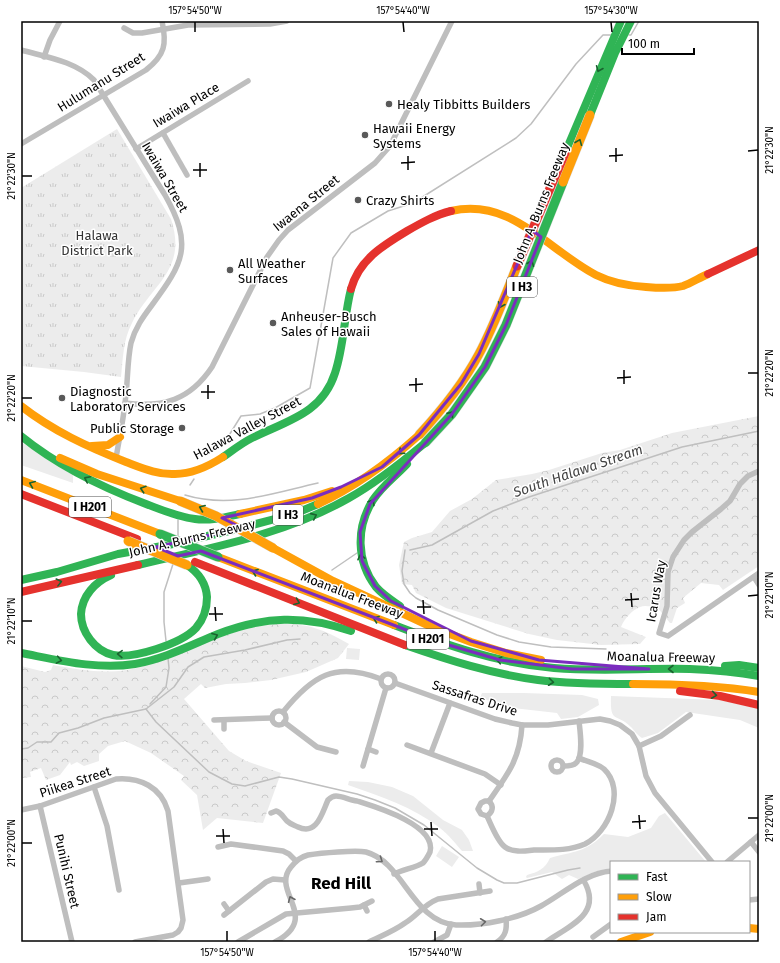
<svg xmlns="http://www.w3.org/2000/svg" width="780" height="963" font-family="'Fira Sans',sans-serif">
	<defs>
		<pattern id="forest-crowns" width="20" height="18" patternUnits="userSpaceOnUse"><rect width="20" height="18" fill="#ececec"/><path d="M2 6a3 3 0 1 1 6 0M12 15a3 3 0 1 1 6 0" fill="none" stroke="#c9c9c9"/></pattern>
		<pattern id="park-tufts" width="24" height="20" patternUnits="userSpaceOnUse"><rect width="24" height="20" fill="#ececec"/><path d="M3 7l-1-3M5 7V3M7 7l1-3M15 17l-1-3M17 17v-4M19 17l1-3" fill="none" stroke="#c9c9c9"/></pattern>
	</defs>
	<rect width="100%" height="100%" fill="#fff"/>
	<g fill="#ececec">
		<path d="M21,442L73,475V483L21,465Z"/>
		<path d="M347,648L360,649L359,660L346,659Z"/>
		<path d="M482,693H524L582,695L598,699L599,705L578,717L561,719L557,713L513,708L480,698Z"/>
		<path d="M611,696L720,700L759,709V728L740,720L686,712L658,733L642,738C637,735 635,731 631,727C616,712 610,725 611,696Z"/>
		<path d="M349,781L368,782L392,787L413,796L443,820L462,830L469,840L473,851H462C455,843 449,835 440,828C413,807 380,796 348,785Z"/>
		<path d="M665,813L706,862H611V868L597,871L578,879L569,875L562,879L552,872L527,878L526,877L527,875C538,872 545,869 550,858C574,851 585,853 604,834L628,837L651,828L659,816Z"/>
		<path d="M442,846L459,857L452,867L436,856Z"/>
	</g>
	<g fill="url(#forest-crowns)">
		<path d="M759,416V566L723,590L719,585L701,583L683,598L685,603L677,608L672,623H670L657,607C651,607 645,605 640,607C632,610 624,619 621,627L646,637L640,644L601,645L557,640L529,634L446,608L416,593L412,585L402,584L399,565L404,542L412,538L432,532L450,511L472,499L496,480L532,474L549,470L602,453L620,450L672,433Z"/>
		<path d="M280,624C311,624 322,629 349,644L338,658L306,672L271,680L245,683L226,684L205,688L201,684L184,699L229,751L246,761L281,773L263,823L217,818L203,830L197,795L181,780L184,776L151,753L125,741L108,746L99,754V761L84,766L77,762L71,765L70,762L60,775L46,780L41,768L30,772L31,777L21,778V666L45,672L51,670L53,665C80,670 110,675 137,668C177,656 215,635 256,627C263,625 272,625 280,624Z"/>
	</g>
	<path fill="url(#park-tufts)" d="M117,129L171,219C188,271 151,284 132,323C123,340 123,359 121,377L84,372L21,366V188Z"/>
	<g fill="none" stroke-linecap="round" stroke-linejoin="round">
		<g stroke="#bfbfbf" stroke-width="1.5">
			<path d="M629,35H631L639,21"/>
			<path d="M223,445L241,416L260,414L275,408L310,388L333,258L351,233L388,211L413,203L516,138L531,124L576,64L603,35H611"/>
			<path d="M190,485L194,479"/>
			<path d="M185,495C231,509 273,493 318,483"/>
			<path d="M178,520V537"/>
			<path d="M405,550L402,571L404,584L410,593L416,598L438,610L497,635L519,642L551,647L606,649"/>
			<path d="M410,550L432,545L493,511L529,497L682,447L759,431"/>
			<path d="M332,570L357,553"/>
			<path d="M166,641L164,622V592L173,564"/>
			<path d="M150,704L166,687L169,668L168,658"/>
			<path d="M146,709L156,722L209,772L232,784L245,786L279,777L292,779L357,794L375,800L395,808L424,825L477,868L497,880L504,883H517L568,870L580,868"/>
			<path d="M21,749L28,748L37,742H51L59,733L78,728L104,718L146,709L174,687L188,667L204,657L245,650L287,640L300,639"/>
		</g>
		<g stroke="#bebebe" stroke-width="5.5">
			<path d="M124,28L133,33H142L188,25L270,24L287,21"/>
			<path d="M21,50C46,57 75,61 94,80L165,195C193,245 184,262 152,305C143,317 135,328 131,343C127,362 128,383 125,403C123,422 119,440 116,458"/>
			<path d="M44,57L50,40L60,21"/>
			<path d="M163,133L187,175"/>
			<path d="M21,144L146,70C165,55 167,44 162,21"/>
			<path d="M136,149L248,81"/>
			<path d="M125,403C163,408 190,400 212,367L267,257L279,240L288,230L375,163L390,146L452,21"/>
			<path d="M759,471L748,476L740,484L730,501L721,509L692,532L684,540L673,557L668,572L667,606L659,633L668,636L759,573"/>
			<path d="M754,577L759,585"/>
			<circle cx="388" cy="681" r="7"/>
			<path d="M395,683L495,719L512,723L522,725H548L600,719L610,721L620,725L632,734L639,746L646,776L655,793L712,862"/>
			<circle cx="279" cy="718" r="7"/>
			<path d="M283,712C312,676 335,661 381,679"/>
			<path d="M214,720L272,718"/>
			<path d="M224,720V729"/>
			<path d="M284,722L317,747L336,752"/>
			<path d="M407,745L485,774L501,785"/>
			<path d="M639,746L661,736L690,715"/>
			<path d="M368,749L376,752"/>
			<path d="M431,753L450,703"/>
			<circle cx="557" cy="766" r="6"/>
			<path d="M363,766L386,688"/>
			<path d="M564,766C568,766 573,766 576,763C584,756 580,731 579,721"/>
			<path d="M94,787L107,826L119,890"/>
			<path d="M489,801H485L481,803L478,809L481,814L487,816C491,824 497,841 505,847C513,853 525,851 534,850C551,850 569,851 585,844C609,832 626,790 604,769C597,763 587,762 579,758"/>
			<path d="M489,801C508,774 520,759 522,725"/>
			<path d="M40,806L72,942"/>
			<path d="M21,810L40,806L116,779C140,777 161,787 168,811L183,920L181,928L178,932L173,935L135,942"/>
			<path d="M271,813L276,811C281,812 283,817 287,821C290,824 294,825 298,827C317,836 322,813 328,800C330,798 332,796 336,796C342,796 350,800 357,801C376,807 437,825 430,852C428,856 426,860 423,863C417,867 402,870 394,874"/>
			<path d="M487,816C493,812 494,806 489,801"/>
			<path d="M751,842L759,852"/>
			<path d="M218,847L231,844L283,851L289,854L296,861"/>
			<path d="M727,862L759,835"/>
			<path d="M179,883L208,879"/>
			<path d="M479,884L480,893"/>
			<path d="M749,900L759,899"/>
			<path d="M224,904L229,911"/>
			<path d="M364,905L367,911"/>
			<path d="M224,915L266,882L273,879L285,880"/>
			<path d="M593,937L611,924"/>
			<path d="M238,942L286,914L351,908L360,907L372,901"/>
			<path d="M275,942C322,917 270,892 291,867C296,861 300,857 308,855C321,853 355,850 366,852C404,862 412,922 456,925C482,926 518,919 541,906C563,894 585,873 611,871"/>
			<path d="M369,942C381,936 394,931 405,923C418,915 423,905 438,899L490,891"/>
			<path d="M434,942L447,935L451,924"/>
			<path d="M497,942C506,936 507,929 506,919"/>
			<path d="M546,942C569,926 603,914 584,881"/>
		</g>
		<g stroke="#30b455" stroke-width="8">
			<path d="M590,115L615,53L631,21"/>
			<path d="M565,153L621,21"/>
			<path d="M21,436C58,466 101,487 146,504C162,510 178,517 195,519C210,521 226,517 240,514"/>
			<path d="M223,457C233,450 242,443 252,438C286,421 322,414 335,373C344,346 344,316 351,289"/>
			<path d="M138,565C210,548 284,535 349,498C376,483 401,463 425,443"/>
			<path d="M111,575C95,582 82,596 81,614C81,632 95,651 113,655C133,659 181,644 196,628C203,620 207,609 207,597C206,583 199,573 187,565"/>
			<path d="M21,580L57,572L118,554L173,544L233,530L294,514L318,504"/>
			<path d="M400,606C391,600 383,595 376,587C356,561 356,527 373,500C382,486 396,476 407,464"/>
			<path d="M394,625C446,645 497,663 554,668C599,672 644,668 690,669C713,670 736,672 759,676"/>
			<path d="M405,645C448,660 492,674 538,680C570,684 601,684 633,684"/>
			<path d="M21,653C58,660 97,670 135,664C164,659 191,645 218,634C264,616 304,615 351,631"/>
			<path d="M725,666L739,665L759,668"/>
		</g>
		<g stroke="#ff9f0a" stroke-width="8">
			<path d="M451,211C511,197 548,250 596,275C612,283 629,286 646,287C658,288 672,289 683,286C691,283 699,278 708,274"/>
			<path d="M21,406C53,431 88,447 126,462C142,468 158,475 175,474C193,474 209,466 223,457"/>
			<path d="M92,446L108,445L120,437"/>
			<path d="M60,458L97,474L180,501"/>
			<path d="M21,480L160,534"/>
			<path d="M318,504C355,487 389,462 419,435"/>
			<path d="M240,514L304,500L332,491"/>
			<path d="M273,548L333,581L434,628L471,642L506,653L541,660"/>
			<path d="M218,557L394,625"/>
			<path d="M633,684C676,684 717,685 759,692"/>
			<path d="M749,928L759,929"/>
			<path d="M621,942L650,932"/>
		</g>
		<g stroke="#e5322d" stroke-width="8">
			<path d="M708,274L759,250"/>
			<path d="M351,289C359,260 382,246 407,231C421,223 435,215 451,211"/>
			<path d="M21,494L137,539"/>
			<path d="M195,562L405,645"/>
			<path d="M21,592L138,565"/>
			<path d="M680,691L720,696L759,705"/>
		</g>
		<defs>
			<g id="fast-bridge">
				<path d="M425,443L452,414L485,367L506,325L563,182"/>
				<path d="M160,534L218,557"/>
			</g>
			<g id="slow-bridge">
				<path d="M563,182L590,115"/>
				<path d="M419,435C442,410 463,384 479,354C494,326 505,296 517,266"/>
				<path d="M180,501L216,516L273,548"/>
				<path d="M128,541L187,565"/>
			</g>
			<path id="jam-bridge" d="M517,266L565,153"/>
		</defs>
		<use href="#fast-bridge" stroke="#dbdbdb" stroke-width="10" stroke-linecap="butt"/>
		<use href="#slow-bridge" stroke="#dbdbdb" stroke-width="10" stroke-linecap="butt"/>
		<use href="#jam-bridge" stroke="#dbdbdb" stroke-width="10" stroke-linecap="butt"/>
		<use href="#fast-bridge" stroke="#30b455" stroke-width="9"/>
		<use href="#slow-bridge" stroke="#ff9f0a" stroke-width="9"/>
		<use href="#jam-bridge" stroke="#e5322d" stroke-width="9"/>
	</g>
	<defs><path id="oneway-chevron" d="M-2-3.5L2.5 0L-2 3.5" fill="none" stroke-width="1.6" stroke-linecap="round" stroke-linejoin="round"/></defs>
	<g stroke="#1a632f">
		<use href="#oneway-chevron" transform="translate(599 69) rotate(113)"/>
		<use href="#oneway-chevron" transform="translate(579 142) rotate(-68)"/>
		<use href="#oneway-chevron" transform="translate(531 263) rotate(-68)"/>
		<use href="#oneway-chevron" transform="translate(501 305) rotate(113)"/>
		<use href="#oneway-chevron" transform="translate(451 414) rotate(-51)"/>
		<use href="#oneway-chevron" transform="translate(401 452) rotate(138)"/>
		<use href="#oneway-chevron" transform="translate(87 479) rotate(-154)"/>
		<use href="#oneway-chevron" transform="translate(32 484) rotate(-158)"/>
		<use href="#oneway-chevron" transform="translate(143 489) rotate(-162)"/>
		<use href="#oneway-chevron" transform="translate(372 502) rotate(-57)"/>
		<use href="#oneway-chevron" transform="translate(202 508) rotate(-158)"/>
		<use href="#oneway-chevron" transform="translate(314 516) rotate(-24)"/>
		<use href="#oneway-chevron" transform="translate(361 557) rotate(-102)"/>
		<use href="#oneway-chevron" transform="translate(255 572) rotate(-159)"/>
		<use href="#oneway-chevron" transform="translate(59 582) rotate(-14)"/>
		<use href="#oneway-chevron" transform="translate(297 602) rotate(21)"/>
		<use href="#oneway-chevron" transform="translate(376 619) rotate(-159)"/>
		<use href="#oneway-chevron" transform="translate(215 636) rotate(-22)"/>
		<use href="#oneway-chevron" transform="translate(120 654) rotate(-178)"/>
		<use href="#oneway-chevron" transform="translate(59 660) rotate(10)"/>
		<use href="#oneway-chevron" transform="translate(499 660) rotate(-168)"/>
		<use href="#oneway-chevron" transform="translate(671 669) rotate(180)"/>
		<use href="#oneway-chevron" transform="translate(551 682) rotate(6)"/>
		<use href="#oneway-chevron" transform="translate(714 695) rotate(8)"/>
	</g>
	<g stroke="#686868">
		<use href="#oneway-chevron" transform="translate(380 860) rotate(35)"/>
		<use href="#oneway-chevron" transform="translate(291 899) rotate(-113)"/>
		<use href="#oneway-chevron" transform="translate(483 922) rotate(-7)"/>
	</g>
	<path fill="none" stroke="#7b2cbf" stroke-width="3" stroke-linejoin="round" d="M532,230L541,237L506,325L485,367L452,414L370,504L360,532L362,561L375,586L391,601L471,641L539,660L649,669H572L500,660L435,641L201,551L178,556L156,547L242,528L222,518L312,498L341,487L382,467L419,435L461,384L479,354Z"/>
	<path fill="none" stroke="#000" stroke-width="1.5" d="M195,22V32M403,22L404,32M611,22L612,32M616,148V162M748,151L758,150M408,156V170M609,156L623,155M200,163V177M401,163L415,162M193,170H207M22,176H32M624,370V384M748,373H758M416,378V392M617,378L631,377M208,385V399M409,385L423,384M201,392H215M22,398H32M631,593L632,607M748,596L758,595M423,600L424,614M625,600L639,599M215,607L216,621M417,607H431M209,614H223M22,621H32M639,815L640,829M748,818H758M431,822L432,836M632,822L646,821M223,829L224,843M424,829H438M216,836H230M22,843H32M227,931V941M435,931V941"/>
	<g fill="#595959" stroke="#fff" stroke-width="1.5">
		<circle cx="389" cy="104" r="4"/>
		<circle cx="365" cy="135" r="4"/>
		<circle cx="358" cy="200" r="4"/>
		<circle cx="230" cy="270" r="4"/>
		<circle cx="273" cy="323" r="4"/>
		<circle cx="62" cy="398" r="4"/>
		<circle cx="182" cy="428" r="4"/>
	</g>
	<g text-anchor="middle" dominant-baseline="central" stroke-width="3" stroke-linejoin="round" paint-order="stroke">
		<g fill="#fff" stroke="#4c4c4c" stroke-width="1">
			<rect x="507" y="277" width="30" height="20" rx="3"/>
			<rect x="69" y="497" width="42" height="20" rx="3"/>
			<rect x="273" y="505" width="30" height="20" rx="3"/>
			<rect x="407" y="629" width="42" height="20" rx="3"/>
		</g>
		<g font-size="12" font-weight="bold" fill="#000">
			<text x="522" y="287">I H3</text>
			<text x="90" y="507">I H201</text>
			<text x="288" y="515">I H3</text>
			<text x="428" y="639">I H201</text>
		</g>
		<g font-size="13" fill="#000" stroke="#fff">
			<text transform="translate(101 82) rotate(-32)">Hulumanu Street</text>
			<text transform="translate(186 105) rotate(-31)">Iwaiwa Place</text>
			<text transform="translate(165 177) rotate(60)">Iwaiwa Street</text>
			<text transform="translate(306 203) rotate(-39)">Iwaena Street</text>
			<text transform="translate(541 203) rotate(-68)">John A. Burns Freeway</text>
			<text transform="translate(247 428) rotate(-28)">Halawa Valley Street</text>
			<text transform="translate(192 538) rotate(-13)">John A. Burns Freeway</text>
			<text transform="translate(656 591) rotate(-80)">Icarus Way</text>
			<text transform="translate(352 595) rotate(21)">Moanalua Freeway</text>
			<text transform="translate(661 657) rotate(1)">Moanalua Freeway</text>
			<text transform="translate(475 698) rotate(18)">Sassafras Drive</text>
			<text transform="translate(75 782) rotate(-18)">Piikea Street</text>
			<text transform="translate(67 871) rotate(77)">Punihi Street</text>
		</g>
		<g font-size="13" fill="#000" stroke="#fff" text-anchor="start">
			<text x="397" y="104">Healy Tibbitts Builders</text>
			<text x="373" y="128">Hawaii Energy<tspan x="373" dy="15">Systems</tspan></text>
			<text x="366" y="200">Crazy Shirts</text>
			<text x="238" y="263">All Weather<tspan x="238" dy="15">Surfaces</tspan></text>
			<text x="281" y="316">Anheuser-Busch<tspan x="281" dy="15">Sales of Hawaii</tspan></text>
			<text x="70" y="391">Diagnostic<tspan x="70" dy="15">Laboratory Services</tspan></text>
			<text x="174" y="428" text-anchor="end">Public Storage</text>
		</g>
		<g font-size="13" fill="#333" stroke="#fff">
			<text x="97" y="235">Halawa<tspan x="97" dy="15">District Park</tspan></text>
		</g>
		<g font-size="14" font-style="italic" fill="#444" stroke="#fff">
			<text transform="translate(578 471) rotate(-19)">South Hālawa Stream</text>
		</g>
		<g font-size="17" font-weight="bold" fill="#000" stroke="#fff">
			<text x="341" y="883">Red Hill</text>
		</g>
	</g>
	<rect width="780" height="963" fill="none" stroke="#ffffff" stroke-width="44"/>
	<rect x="610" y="861" width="140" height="72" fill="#ffffff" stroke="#999999"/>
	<rect x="618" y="874" width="20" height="6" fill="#30b455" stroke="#999999"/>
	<text x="646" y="881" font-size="12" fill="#000000">Fast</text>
	<rect x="618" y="894" width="20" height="6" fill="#ff9f0a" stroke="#999999"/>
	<text x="646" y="901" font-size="12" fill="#000000">Slow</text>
	<rect x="618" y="914" width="20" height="6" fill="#e5322d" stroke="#999999"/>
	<text x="646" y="921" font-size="12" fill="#000000">Jam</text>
	<path d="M622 48v6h72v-6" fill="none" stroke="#000000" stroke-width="2"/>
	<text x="628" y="48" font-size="12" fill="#000000" stroke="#ffffff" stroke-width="3" paint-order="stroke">100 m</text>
	<rect x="22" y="22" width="736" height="919" fill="none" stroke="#000" stroke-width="1.5"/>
	<g font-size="10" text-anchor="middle" fill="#000">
		<text x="195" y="14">157°54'50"W</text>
		<text x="403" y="14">157°54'40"W</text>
		<text x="611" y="14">157°54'30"W</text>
		<text transform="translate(769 150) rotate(-90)" y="4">21°22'30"N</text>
		<text transform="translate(11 176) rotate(-90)" y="4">21°22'30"N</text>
		<text transform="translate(769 373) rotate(-90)" y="4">21°22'20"N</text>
		<text transform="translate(11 398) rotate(-90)" y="4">21°22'20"N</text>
		<text transform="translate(769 595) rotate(-90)" y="4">21°22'10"N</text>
		<text transform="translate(11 621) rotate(-90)" y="4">21°22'10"N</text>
		<text transform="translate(769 818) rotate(-90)" y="4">21°22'00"N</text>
		<text transform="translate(11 843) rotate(-90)" y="4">21°22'00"N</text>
		<text x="227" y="956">157°54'50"W</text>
		<text x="435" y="956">157°54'40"W</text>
	</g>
</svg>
